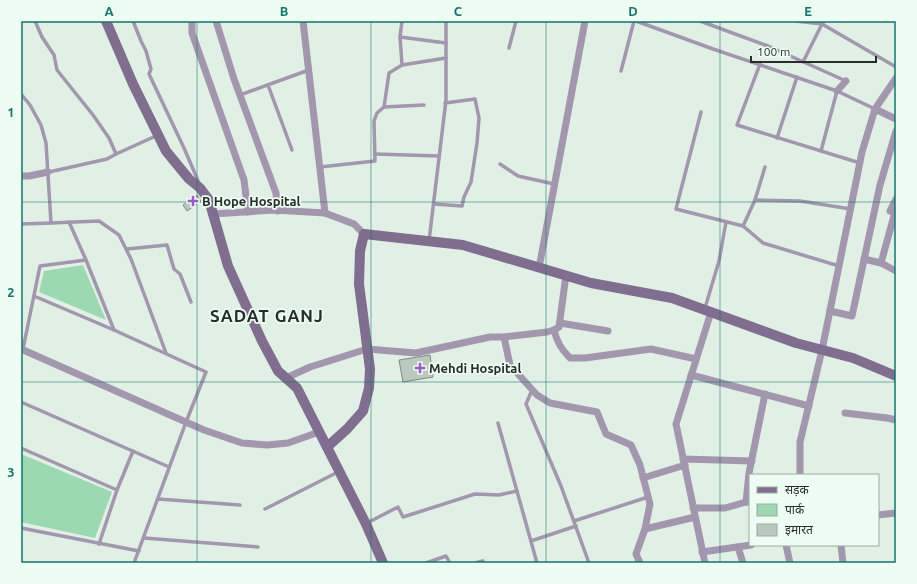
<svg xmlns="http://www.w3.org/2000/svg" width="917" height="584" font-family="Ubuntu,'Noto Sans Devanagari',sans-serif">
	<rect width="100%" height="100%" fill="#e1f0e5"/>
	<g fill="#9bd9b1">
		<path d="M83,265L106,320L39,292L44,271Z"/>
		<path d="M21,454L112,492L95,538L21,522Z"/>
	</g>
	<g fill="#bac9be" stroke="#7c8a81">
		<path d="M197,195L201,201L187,211L183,205Z"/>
		<path d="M430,355L433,377L403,382L399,360Z"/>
	</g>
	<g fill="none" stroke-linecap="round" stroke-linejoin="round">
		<g stroke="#a396af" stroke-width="3.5">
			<path d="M35,21L42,37L54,55L57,70L93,115L109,138L116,154"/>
			<path d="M133,21L141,41L146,51L151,69L149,74L184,148L199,183"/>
			<path d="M636,21L713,49L837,91L875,109"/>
			<path d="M700,21L768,46L846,81"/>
			<path d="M796,21L822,24L824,21"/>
			<path d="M400,37L446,43"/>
			<path d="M509,48L516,21"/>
			<path d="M803,62L822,24L896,67"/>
			<path d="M760,64L737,125L860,163"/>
			<path d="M402,65L400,37L402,21"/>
			<path d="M621,71L634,21"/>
			<path d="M268,85L292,150"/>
			<path d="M21,94L30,105L41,125L46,143L51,223L99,221L119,235L131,259L166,353"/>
			<path d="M240,95L309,70"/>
			<path d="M384,107L424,105"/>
			<path d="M701,112L676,209L743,226L763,243L839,266"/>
			<path d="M777,138L797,77"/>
			<path d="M821,151L837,91"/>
			<path d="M375,154L439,156"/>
			<path d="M500,164L518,176L554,184"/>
			<path d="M320,167L375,161L374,121L377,113L384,107L389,73L402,65L446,58"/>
			<path d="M49,172L107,159L116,154L158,135"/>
			<path d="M755,200L800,201L851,209"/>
			<path d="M434,204L462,206L464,197L471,182L477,143L479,118L475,99L445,103"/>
			<path d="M69,222L86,260L114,330"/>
			<path d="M21,224L51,223"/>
			<path d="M743,226L755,200L765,167"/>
			<path d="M429,241L446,100V21"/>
			<path d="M127,249L167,245L174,269L180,274L191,302"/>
			<path d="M34,296L114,330L206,372L186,422L134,563"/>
			<path d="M705,308L719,261L726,222"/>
			<path d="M23,349L40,266L86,260"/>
			<path d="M532,390L526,404L561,486L589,563"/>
			<path d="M21,402L169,467"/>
			<path d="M498,423L537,563"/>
			<path d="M21,448L117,490"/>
			<path d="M158,499L240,505"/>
			<path d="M265,509L338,472"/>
			<path d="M574,521L648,497"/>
			<path d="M367,523L398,507L403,517L475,494L499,495L517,491"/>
			<path d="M21,528L139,551"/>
			<path d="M144,538L258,547"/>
			<path d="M531,541L576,526"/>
			<path d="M99,544L117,490L133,451"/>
			<path d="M426,563L446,556L450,563"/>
			<path d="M475,563L483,561"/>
		</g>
		<g stroke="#a396af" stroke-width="7">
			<path d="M192,21V33L244,180L248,212"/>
			<path d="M216,21L234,79L276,193L278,211"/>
			<path d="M303,21L325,213"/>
			<path d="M837,91L846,81"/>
			<path d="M875,109L896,119"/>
			<path d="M21,176H29L48,172"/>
			<path d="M896,199L890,211L896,212"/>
			<path d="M213,214L274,210L325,213L354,224L364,234"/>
			<path d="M864,259L881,263L896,271"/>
			<path d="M881,263L895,212"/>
			<path d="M539,268L585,21"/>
			<path d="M830,311L852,316L880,185L896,131"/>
			<path d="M560,323L608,331"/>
			<path d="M554,330C557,342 561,349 570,358H585L651,349L696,359"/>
			<path d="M504,337L510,365L537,395L550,403L597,412L606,434L631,445L640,465L650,504L645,529L636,554L640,563"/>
			<path d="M21,349L204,430L242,443L267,445L288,443L319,432"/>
			<path d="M691,375L809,406"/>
			<path d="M286,378L310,367L367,349L416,353L490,337H504L547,332L554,330L559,327L566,275"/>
			<path d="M845,413L887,418L896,420"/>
			<path d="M683,459L752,461"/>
			<path d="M800,475V442L822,350L862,152L875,109L896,78"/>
			<path d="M643,478L685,465"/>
			<path d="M746,502L749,473L765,394"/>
			<path d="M693,508H725L746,502H750"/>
			<path d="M878,515L896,513"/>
			<path d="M645,529L695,517"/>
			<path d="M786,545L790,563"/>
			<path d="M841,545L843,563"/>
			<path d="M738,547L743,563"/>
			<path d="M702,552L751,545"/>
			<path d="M705,563L676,424L711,312"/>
		</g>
		<g stroke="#806d90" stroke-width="10">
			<path d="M106,21L133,84L166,151L189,179L200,188L209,200L228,266L262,341L278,371L297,388L366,524L383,563"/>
			<path d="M327,447L347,429L363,411L369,388L370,369L359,284L360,251L364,234L463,245L591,283L672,298L796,343L853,358L896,376"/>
		</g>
	</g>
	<path fill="none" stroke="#0f766e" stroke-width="1" stroke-opacity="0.55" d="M197,21V563M371,21V563M546,21V563M720,21V563M21,202H896M21,382H896"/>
	<g fill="#9d59cd" stroke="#eefdf3" stroke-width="1.5">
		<path d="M191 195h4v4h4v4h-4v4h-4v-4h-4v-4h4z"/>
		<path d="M418 362h4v4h4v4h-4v4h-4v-4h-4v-4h4z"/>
	</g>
	<g text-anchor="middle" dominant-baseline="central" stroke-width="3.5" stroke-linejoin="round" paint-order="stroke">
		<g font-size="13" font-weight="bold" fill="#272d29" stroke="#eefdf3" text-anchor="start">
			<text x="202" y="201">B Hope Hospital</text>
			<text x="429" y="368">Mehdi Hospital</text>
		</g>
		<g font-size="17" font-weight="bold" letter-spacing="1" fill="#272d29" stroke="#eefdf3">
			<text x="267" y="315">SADAT GANJ</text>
		</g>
	</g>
	<rect width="917" height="584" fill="none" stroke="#eefdf3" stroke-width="44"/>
	<rect x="749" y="474" width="130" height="72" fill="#eefdf3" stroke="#9eaaa2"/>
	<rect x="757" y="487" width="20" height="6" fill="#806d90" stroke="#9eaaa2"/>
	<text x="785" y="494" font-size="12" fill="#272d29">सड़क</text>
	<rect x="757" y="504" width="20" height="12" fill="#9bd9b1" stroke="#9eaaa2"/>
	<text x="785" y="514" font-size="12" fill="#272d29">पार्क</text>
	<rect x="757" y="524" width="20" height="12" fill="#bac9be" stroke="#9eaaa2"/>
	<text x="785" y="534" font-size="12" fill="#272d29">इमारत</text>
	<path d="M751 56v6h125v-6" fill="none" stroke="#272d29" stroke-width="2"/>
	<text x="757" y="56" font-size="12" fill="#272d29" stroke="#eefdf3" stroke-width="3" paint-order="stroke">100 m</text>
	<rect x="22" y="22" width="873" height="540" fill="none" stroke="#0f766e" stroke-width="1.5"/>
	<g font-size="13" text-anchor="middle" font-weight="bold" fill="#0f766e">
		<text x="109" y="16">A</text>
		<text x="284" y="16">B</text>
		<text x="458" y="16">C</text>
		<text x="633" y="16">D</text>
		<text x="808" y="16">E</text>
		<text x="11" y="117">1</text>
		<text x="11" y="297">2</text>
		<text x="11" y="477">3</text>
	</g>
</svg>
